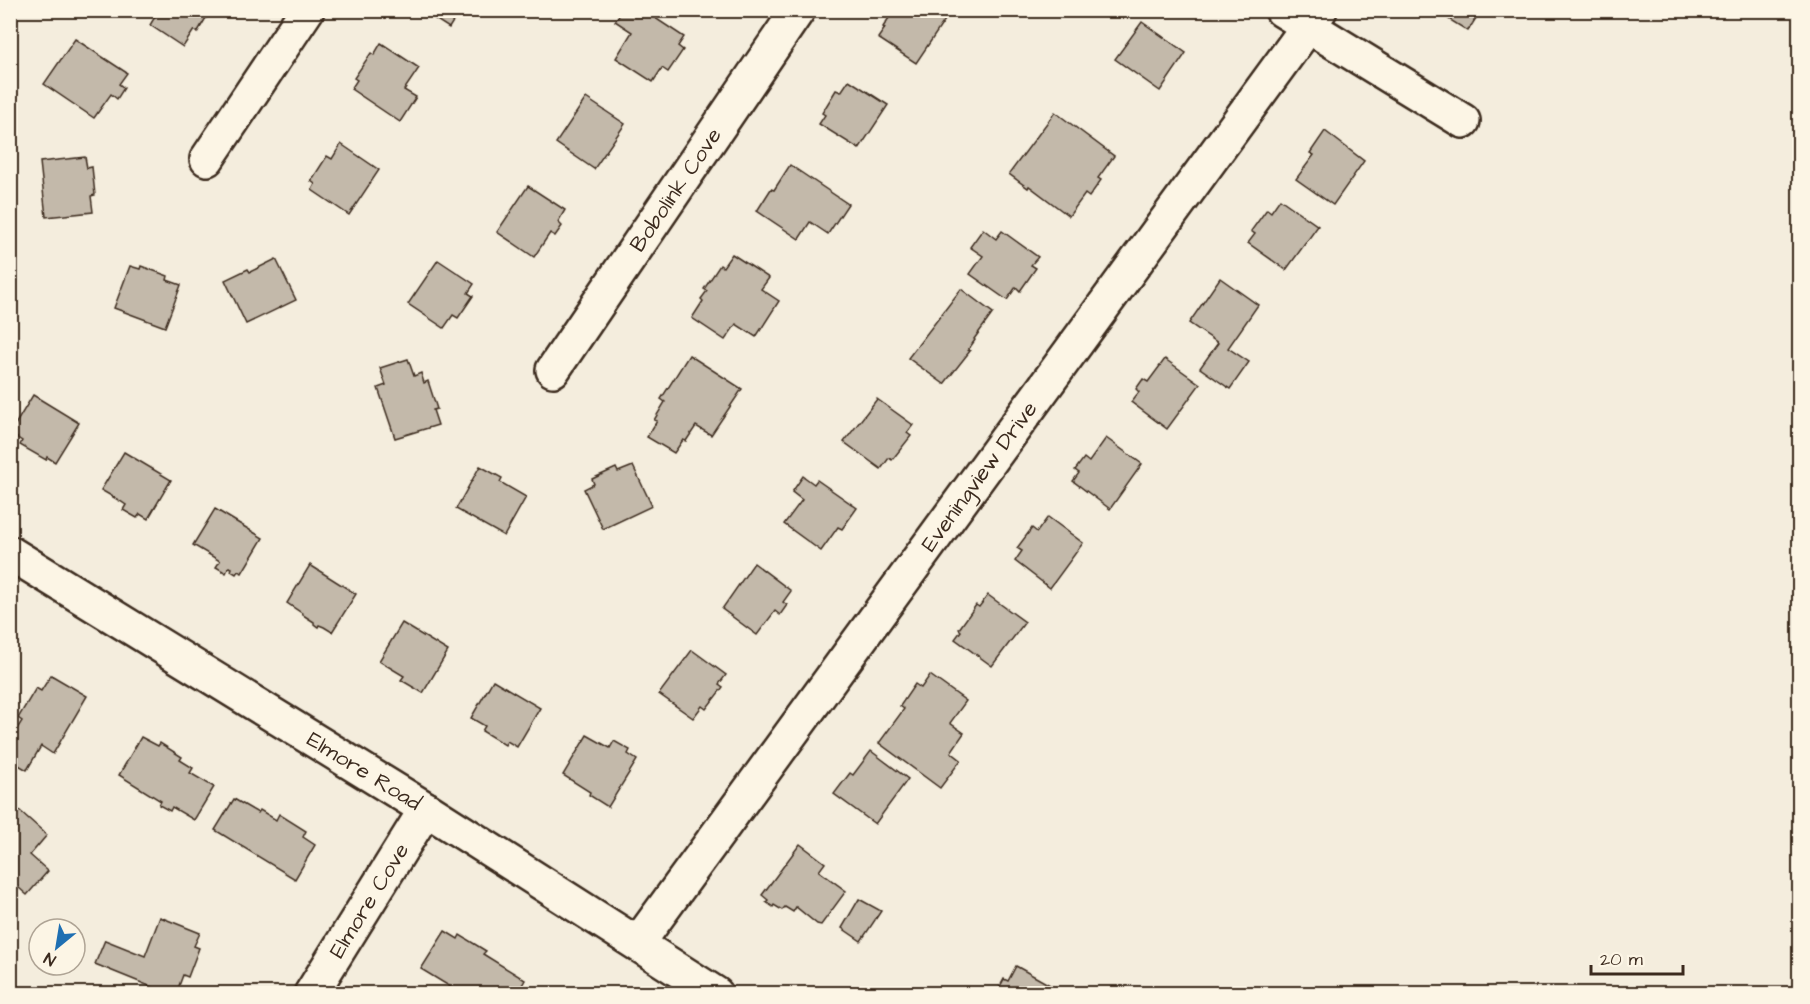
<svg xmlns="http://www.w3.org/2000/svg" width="1810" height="1004" font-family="'Architects Daughter',sans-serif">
	<rect width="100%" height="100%" fill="#f4eddd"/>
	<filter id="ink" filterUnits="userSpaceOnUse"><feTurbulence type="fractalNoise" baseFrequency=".0167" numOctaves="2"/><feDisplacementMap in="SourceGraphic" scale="12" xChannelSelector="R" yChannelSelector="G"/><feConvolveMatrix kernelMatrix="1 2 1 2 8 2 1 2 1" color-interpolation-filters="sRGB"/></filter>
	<g filter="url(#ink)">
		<g fill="#c3b9aa" stroke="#3b2a1e" stroke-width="1.5">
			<path d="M159,10H209L210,11L197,33L194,30L183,47L150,25Z"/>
			<path d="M421,10H460L449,28Z"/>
			<path d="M623,10H647L646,12L684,37L678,46L683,50L668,72L662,68L653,82L616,58L632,32L615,21Z"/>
			<path d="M894,10H937L947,17L916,63L878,38L885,28L883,27Z"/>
			<path d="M1434,10H1481L1468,31Z"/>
			<path d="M1142,22L1186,53L1160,91L1115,59Z"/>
			<path d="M75,39L127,73L119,84L124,88L117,99L111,94L94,118L44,84Z"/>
			<path d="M381,43L419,68L404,90L416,97L400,122L351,89L357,80L354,78L371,53L374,55Z"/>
			<path d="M849,80L888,105L859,149L819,124L825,115L822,113L836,90L841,92Z"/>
			<path d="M586,98L625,124L594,169L556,143Z"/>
			<path d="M1055,112L1114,156L1098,178L1101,180L1089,197L1085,194L1069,216L1029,186L1028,188L1009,174Z"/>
			<path d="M1325,131L1364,161L1333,205L1296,179L1314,155L1310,153Z"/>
			<path d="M341,144L379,170L349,215L312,190L315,184L311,181L327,156L332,159Z"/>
			<path d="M85,157L87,168L92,167L95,195L91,196L93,212L46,217L40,162Z"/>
			<path d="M790,165L848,204L828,234L810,222L799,239L757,211L771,189L774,190Z"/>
			<path d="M528,186L565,210L558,222L562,226L555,236L550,233L534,257L497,232Z"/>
			<path d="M1280,199L1318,226L1286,270L1248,243L1255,234L1251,231L1267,209L1271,212Z"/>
			<path d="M983,229L996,239L1002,231L1038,257L1031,265L1036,268L1020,291L1016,287L1007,300L970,274L983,256L970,247Z"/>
			<path d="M732,254L769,278L761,289L779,301L756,337L736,324L725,340L692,318L703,301L701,299L707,291L704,289L720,265L723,267Z"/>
			<path d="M276,259L296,300L246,324L225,280L248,269L250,272Z"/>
			<path d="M438,260L474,284L468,293L473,296L458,318L453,315L444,328L408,304Z"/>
			<path d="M130,266L140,269L141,266L168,276L167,280L181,285L165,327L114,308Z"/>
			<path d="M1220,278L1258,305L1228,348L1249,362L1230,389L1200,368L1218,343L1189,323Z"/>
			<path d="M961,289L993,313L974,339L975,340L968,350L970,351L944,384L908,358Z"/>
			<path d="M689,355L742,389L711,435L696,426L686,441L683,440L674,453L647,437L657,421L654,420L665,402L661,399Z"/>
			<path d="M408,359L414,376L421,373L424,383L428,381L437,409L433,410L438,425L395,438L378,388L386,385L380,368Z"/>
			<path d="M1165,359L1200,384L1167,429L1131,402L1139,392L1136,389L1143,379L1148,382Z"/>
			<path d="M33,395L79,423L55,462L47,457L46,460L20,445L22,441L10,433Z"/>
			<path d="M877,399L913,425L907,433L911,436L892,460L889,458L881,469L844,442Z"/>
			<path d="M1106,438L1142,464L1110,509L1073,481L1079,473L1075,470L1084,458L1089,462Z"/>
			<path d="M124,452L171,480L148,519L140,514L137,518L123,510L126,505L120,501L101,490Z"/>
			<path d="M480,466L502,478L500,482L526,497L504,536L456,509Z"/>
			<path d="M633,466L652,506L603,529L584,489L594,484L592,479L616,468L618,472Z"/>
			<path d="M803,476L814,484L817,480L857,508L842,529L838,527L821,551L784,524L802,500L792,492Z"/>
			<path d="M215,509L263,538L242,573L238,571L236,574L231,571L232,568L229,567L226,573L216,567L220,561L193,545Z"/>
			<path d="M1048,517L1083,543L1050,588L1015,561L1022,551L1017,548L1032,528L1037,532Z"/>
			<path d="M754,563L791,591L783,602L787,605L780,615L775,611L757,635L722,609Z"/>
			<path d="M310,565L356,594L332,632L324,627L319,625L318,627L314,624V622L303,615V614L287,603Z"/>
			<path d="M988,595L1025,622L992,666L955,639L961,631L959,629L976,605L979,607Z"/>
			<path d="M402,623L448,651L423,693L401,680L404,676L379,661Z"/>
			<path d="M692,650L726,675L719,684L723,687L706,709L702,706L693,718L659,694Z"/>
			<path d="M51,675L87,696L53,754L41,746L27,770L10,760V740L22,721L18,718L36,688L41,691Z"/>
			<path d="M930,675L966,701L950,723L964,733L951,752L961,760L940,788L879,743L904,709L900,706L915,684L921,688Z"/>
			<path d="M493,680L540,708L517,747L507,741L505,745L482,731L485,726L471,718Z"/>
			<path d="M587,735L610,748L614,741L630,750L628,754L637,760L608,807L589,795L590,792L563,775Z"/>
			<path d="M141,737L158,746L160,743L182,757L180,760L193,768L190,773L214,787L194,820L172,807L170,811L159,805L161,801L119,775Z"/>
			<path d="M871,751L908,779L875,824L834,794L850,773L853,775Z"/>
			<path d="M234,799L258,813L260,810L276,820L279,814L306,831L303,837L315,845L295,879L215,830Z"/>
			<path d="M10,802L47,835L30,855L48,871L27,895L10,880Z"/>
			<path d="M800,844L825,863L819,871L846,891L821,925L817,924L796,907L793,912L785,907L782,910L774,905L773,907L766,902L768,900L762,895Z"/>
			<path d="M859,899L881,911L861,941L842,928Z"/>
			<path d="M160,917L200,933L194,946L199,948L188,977L183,975L176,994H169L95,964L105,940L145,956Z"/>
			<path d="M445,931L458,939L460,935L486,951L483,954L525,980L517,994H462L421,969Z"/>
			<path d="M1016,966L1066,994H996L1004,979L1008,981Z"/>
		</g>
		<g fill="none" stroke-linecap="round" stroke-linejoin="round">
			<defs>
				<g id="minor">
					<path d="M1282,10L1463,121"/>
					<path d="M207,159L307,10"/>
					<path id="s1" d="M553,370L798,10"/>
					<path id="s2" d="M10,553L426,809L716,994"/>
					<path id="s3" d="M638,943L1320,10"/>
					<path id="s4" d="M311,994L426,809"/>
				</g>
			</defs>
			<use href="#minor" stroke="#3b2a1e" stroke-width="38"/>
			<use href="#minor" stroke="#fcf5e5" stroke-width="33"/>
		</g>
	</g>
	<g text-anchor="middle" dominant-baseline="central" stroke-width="6" stroke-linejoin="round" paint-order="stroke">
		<g font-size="22" fill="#3b2a1e" stroke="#fcf5e5">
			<text stroke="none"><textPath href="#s1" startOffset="218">Bobolink Cove</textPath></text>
			<text stroke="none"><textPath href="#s3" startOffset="578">Eveningview Drive</textPath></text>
			<text stroke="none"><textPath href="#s2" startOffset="416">Elmore Road</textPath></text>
			<text stroke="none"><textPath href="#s4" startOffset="110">Elmore Cove</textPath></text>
		</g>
	</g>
	<rect width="1810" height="1004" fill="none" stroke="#fcf5e5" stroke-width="36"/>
	<rect x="18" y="18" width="1774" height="968" fill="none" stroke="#3b2a1e" stroke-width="2" filter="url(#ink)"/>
	<g transform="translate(57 947) rotate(210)"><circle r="28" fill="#fcf5e5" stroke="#afa495" stroke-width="1.5"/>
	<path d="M0-4.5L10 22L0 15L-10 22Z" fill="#1f6fb2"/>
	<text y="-9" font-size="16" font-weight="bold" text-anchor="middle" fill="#3b2a1e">N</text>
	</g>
	<path d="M1591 965v9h92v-9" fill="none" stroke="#3b2a1e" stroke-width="3"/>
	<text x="1600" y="965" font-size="18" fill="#3b2a1e" stroke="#fcf5e5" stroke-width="4.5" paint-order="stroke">20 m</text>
</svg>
